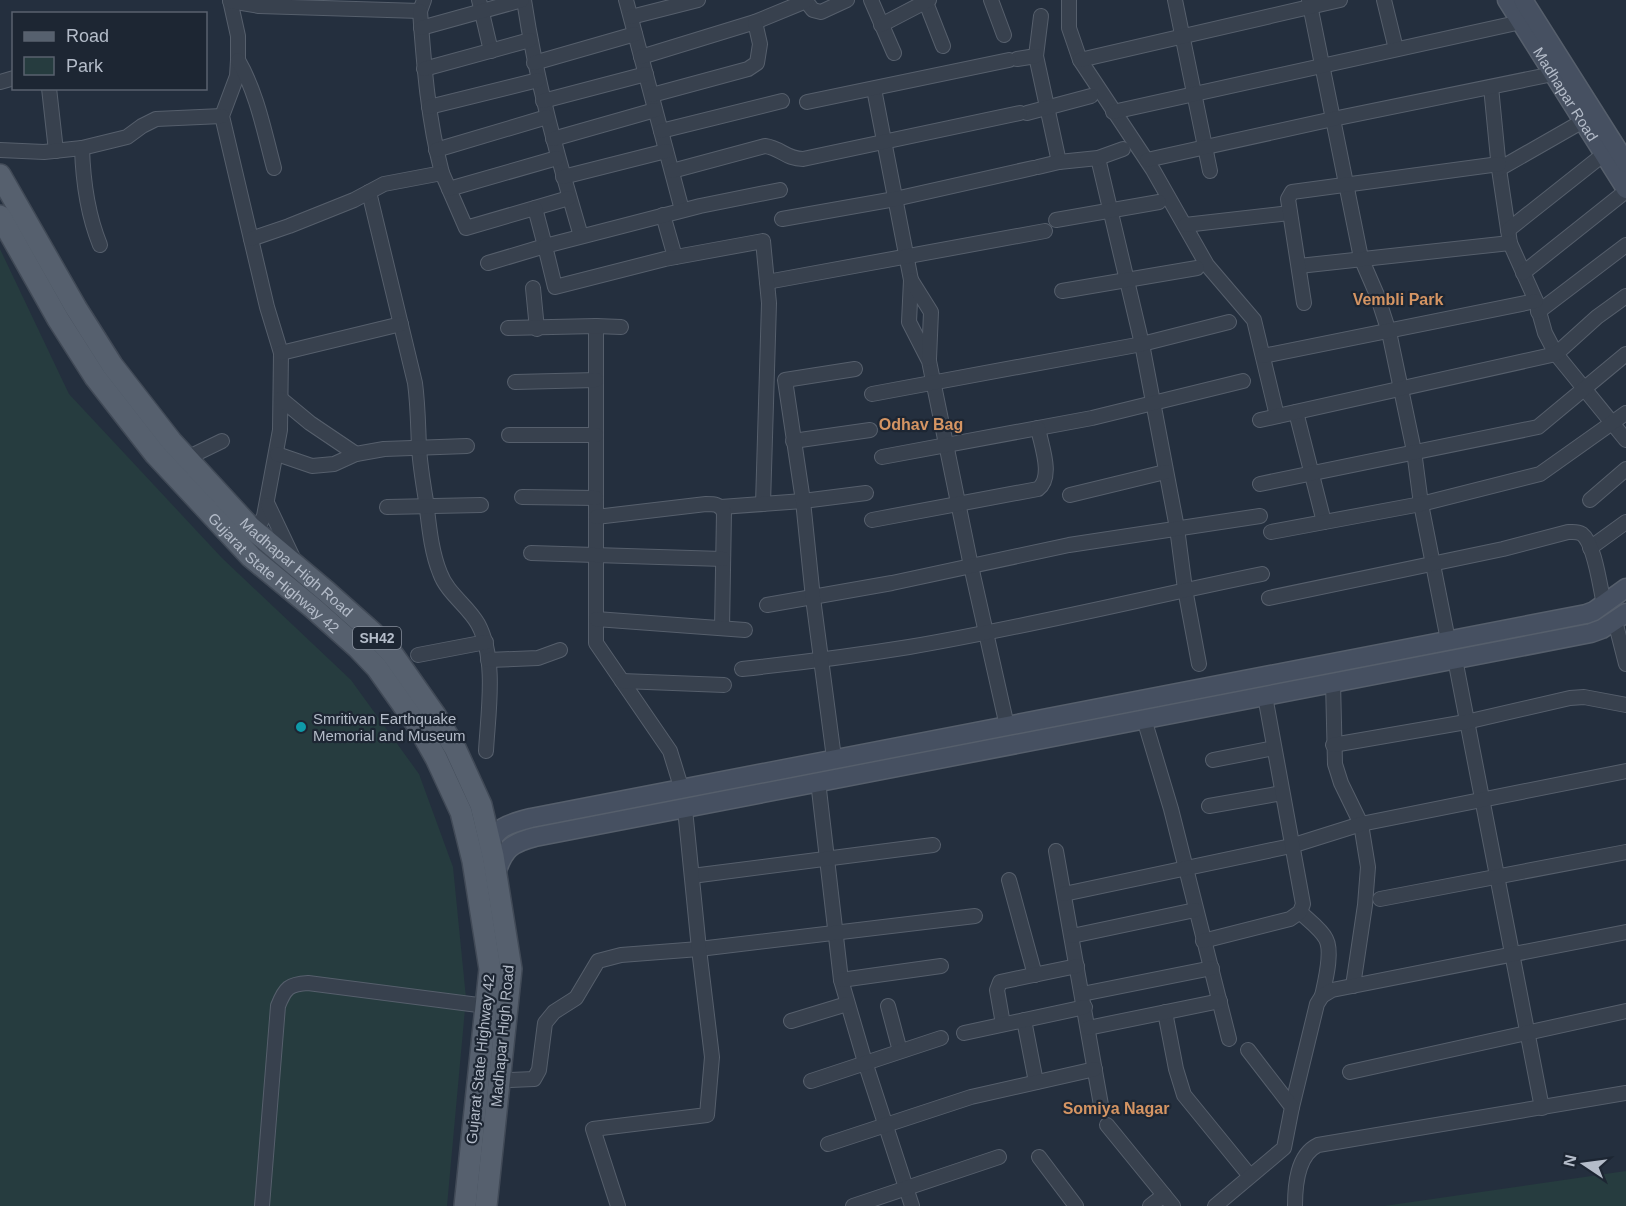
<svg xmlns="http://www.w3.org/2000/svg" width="1626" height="1206" font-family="Arial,sans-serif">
	<rect width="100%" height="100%" fill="#242f3e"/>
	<g fill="#263c3f">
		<path d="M0,249L69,394L222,558L351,680L419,774L453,867L466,998L447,1206H0Z"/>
		<path d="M1626,1171V1206H1384Z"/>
	</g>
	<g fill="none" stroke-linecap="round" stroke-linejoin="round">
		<defs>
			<g id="street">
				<path d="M230,0L238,36V60L237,76L222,116L267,307L281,353L280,430L264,516L261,522L250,527"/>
				<path d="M479,0L491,51"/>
				<path d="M524,0C536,81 558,158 581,236"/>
				<path d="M626,0L682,210"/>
				<path d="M805,0L813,10L821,12L847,0"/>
				<path d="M871,0L894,53"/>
				<path d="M925,0L943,46"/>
				<path d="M991,0L1004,35"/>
				<path d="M1069,0V28L1080,60L1153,170L1207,265L1254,320L1277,416"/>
				<path d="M1175,0L1210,171"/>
				<path d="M1309,0L1361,258L1377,295L1389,332L1414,451L1421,504L1448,640"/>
				<path d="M1384,0L1396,49"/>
				<path d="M230,1L259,6L420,11L424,0"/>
				<path d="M420,11C424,65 428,120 442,173"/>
				<path d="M1041,16L1036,56L1059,162"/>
				<path d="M631,17L698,0"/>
				<path d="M881,25L929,0"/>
				<path d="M421,28L522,0"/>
				<path d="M641,57L755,22L806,1"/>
				<path d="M1017,59L1036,56"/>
				<path d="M238,60C257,93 264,131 274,168"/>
				<path d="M1080,60L1340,0"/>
				<path d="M534,63L635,34"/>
				<path d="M424,69L530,40"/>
				<path d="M0,82L14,78"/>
				<path d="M1491,87L1499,169L1510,243L1536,301L1545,333L1556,354L1626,440"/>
				<path d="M49,88L56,151"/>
				<path d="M874,89L911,280L909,322L929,361L971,566L1007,726"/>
				<path d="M652,95L748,69L757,63L760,44L755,22"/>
				<path d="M543,101L646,74"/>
				<path d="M807,102L1009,60"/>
				<path d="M429,107L538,80"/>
				<path d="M1113,112L1521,22"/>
				<path d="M1027,113L1091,96"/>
				<path d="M661,131L782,101"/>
				<path d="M553,139L655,110"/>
				<path d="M0,150L44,152L82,148"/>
				<path d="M436,150L547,117"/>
				<path d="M1098,158L1142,344L1177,528L1185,589L1199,664"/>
				<path d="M1147,160L1333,119L1553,74"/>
				<path d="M1038,167L1059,162L1098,158L1123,149"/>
				<path d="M1499,169L1583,121"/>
				<path d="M672,171L765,146C781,148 786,159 803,159L1020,113"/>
				<path d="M563,177L666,151"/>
				<path d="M449,189L466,228L569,198"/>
				<path d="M369,192L415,383C418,405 418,425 419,447C420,465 423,483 426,501C429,525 431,551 440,573C447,593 468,606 478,624C497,659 488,713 486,751"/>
				<path d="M663,215L675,257"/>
				<path d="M782,219L895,199L1033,168"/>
				<path d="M1056,220L1159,202"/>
				<path d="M1185,225L1290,213"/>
				<path d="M1508,230L1604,154"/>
				<path d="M251,239L289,226L354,200L384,184L442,173L449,189L557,158"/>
				<path d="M100,245C87,213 83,182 82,148L127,137L142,126L156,119L222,116"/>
				<path d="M488,263L545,246L535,208"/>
				<path d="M1299,266L1510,243"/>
				<path d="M1523,273L1626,191"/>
				<path d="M911,280L931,312L929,359"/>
				<path d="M767,282L1045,231"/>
				<path d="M533,288L537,329"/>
				<path d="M1062,291L1197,268"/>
				<path d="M1304,303L1288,199L1292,192L1499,164"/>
				<path d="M1538,312L1626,245"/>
				<path d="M596,326V643L670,751L682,790"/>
				<path d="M508,328L596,326L621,327"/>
				<path d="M281,353L401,324"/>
				<path d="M1263,356L1536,301"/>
				<path d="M515,382L596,380"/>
				<path d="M872,394L1142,344L1229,322"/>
				<path d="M281,399L310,423L356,454"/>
				<path d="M1296,412L1324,522"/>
				<path d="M1260,420L1556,354L1597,317L1626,296"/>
				<path d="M509,435H596"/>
				<path d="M793,441L870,430"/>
				<path d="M277,454L312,466L334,464L356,454L384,449L467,446"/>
				<path d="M882,457L1092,418L1243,381"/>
				<path d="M187,458L222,441"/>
				<path d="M1260,484L1538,427L1626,354"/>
				<path d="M1070,495L1165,472"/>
				<path d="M522,497L596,498"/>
				<path d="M1590,500L1626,469"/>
				<path d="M763,504L769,303L763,241L665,259L555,287L545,246L700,206L780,190"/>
				<path d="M268,505L295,562"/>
				<path d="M387,507L481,505"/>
				<path d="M721,507L803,501L866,493"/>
				<path d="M596,517L706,504C715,504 719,504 724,512L722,628"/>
				<path d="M872,520L1038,489C1054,477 1041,445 1038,428"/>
				<path d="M1271,532L1421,504L1540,474L1626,413"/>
				<path d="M1590,548L1626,522"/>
				<path d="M531,553L723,559"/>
				<path d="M1269,598L1503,549L1568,532C1573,532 1577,531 1582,534C1595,544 1600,588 1604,604"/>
				<path d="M767,605L892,583L1069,545L1260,516"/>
				<path d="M596,619L745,630"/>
				<path d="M1615,621L1626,664"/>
				<path d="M418,655L486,642"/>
				<path d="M1455,659L1542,1108"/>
				<path d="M488,660L538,658L560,650"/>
				<path d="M742,669C798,663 853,656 909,647C1027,627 1144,598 1262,574"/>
				<path d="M622,681L724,685"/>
				<path d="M1333,682L1335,764L1341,783L1361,824L1368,867L1365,905L1353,986"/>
				<path d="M1144,719L1171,809L1229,1039"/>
				<path d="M1333,745L1466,722L1570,698L1584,697L1626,705"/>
				<path d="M834,758L813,598L803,501L785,380L855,369"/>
				<path d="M1213,760L1274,748"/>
				<path d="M818,781L841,980L865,1062L912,1206"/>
				<path d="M1209,806L1282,793"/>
				<path d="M1056,851L1101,1105"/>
				<path d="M692,876L933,845"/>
				<path d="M1009,880L1035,975"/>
				<path d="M1064,894L1291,846L1361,824L1626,771"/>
				<path d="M1380,899L1626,852"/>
				<path d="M1300,912C1308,920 1321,929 1326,939C1333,952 1325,982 1322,996"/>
				<path d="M1072,936L1195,910"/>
				<path d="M1203,941L1290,919L1300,912L1303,904L1265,696"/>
				<path d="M841,980L941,966"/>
				<path d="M1082,994L1212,968"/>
				<path d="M888,1006L900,1051"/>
				<path d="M1165,1012L1176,1069L1184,1095L1250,1176"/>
				<path d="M1024,1020L1036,1082"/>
				<path d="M791,1021L847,1004"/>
				<path d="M1003,1024L997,990L1000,982L1077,966"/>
				<path d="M1088,1028L1220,1001"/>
				<path d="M964,1033L1085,1007"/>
				<path d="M1350,1072L1626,1011"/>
				<path d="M510,1080L534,1079L539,1070L545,1023L554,1012L576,998L598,961L621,955L699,949L975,916"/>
				<path d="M811,1081L941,1038"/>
				<path d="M1292,1107L1317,1004L1322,996L1332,990L1626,932"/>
				<path d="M1107,1125L1173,1206"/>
				<path d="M828,1144L971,1097L1095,1069"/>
				<path d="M1039,1157L1076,1206"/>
				<path d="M262,1206L278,1006C285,988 289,984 308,983L486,1006"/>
				<path d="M618,1206L593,1129L707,1115L712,1057L699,949L685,809"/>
				<path d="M853,1206L999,1157"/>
				<path d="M1150,1206L1164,1195"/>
				<path d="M1215,1206L1284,1148L1292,1107L1248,1050"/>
				<path d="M1295,1206C1295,1185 1297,1155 1318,1145L1626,1093"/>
			</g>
			<g id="secondary">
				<path id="s1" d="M1507,0L1626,189"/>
				<path d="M1523,0L1626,163"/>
				<path d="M486,850C496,827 507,824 531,818L1586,614L1594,611L1626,588"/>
				<path d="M496,873C504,849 511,843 535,837L1591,633L1602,629L1626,613"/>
			</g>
			<g id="primary">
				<path id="s2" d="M0,175L76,308L112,365L171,441L250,527L327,592L373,633L393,655L435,715L455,748L481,805L493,856L511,969L486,1206"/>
				<path id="s3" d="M0,216L58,319L95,377L155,454L251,557L313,608L358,648L377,668L418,726L436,758L461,812L473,861L490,969L465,1206"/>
			</g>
		</defs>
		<use href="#street" stroke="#565f6c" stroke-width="16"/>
		<use href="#secondary" stroke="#565f6c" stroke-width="21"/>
		<use href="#primary" stroke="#414a57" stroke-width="24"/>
		<use href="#street" stroke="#38414e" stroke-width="14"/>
		<use href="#secondary" stroke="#465061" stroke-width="18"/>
		<use href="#primary" stroke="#56606e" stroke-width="21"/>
	</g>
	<circle fill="#0f9aa8" stroke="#1d2633" stroke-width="2" cx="301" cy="727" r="6"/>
	<g text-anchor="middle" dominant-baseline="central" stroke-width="4.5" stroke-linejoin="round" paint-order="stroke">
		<rect fill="#1d2633" stroke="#878f9c" stroke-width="1.5" x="353" y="627" width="48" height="22" rx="4.5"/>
		<g font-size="14" font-weight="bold" fill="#b4bcc9">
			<text x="377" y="638">SH42</text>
		</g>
		<g font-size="15" fill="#b4bcc9" stroke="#1d2633">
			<text stroke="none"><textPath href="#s1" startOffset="111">Madhapar Road</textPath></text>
			<text stroke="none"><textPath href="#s2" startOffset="495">Madhapar High Road</textPath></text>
			<text stroke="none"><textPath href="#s3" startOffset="453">Gujarat State Highway 42</textPath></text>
			<text transform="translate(502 1036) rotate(-85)">Madhapar High Road</text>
			<text transform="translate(480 1059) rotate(-84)">Gujarat State Highway 42</text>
		</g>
		<g font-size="15" fill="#b4bcc9" stroke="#1d2633" text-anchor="start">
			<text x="313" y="718">Smritivan Earthquake<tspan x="313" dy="17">Memorial and Museum</tspan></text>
		</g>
		<g font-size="16" font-weight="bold" fill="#d59563" stroke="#1d2633">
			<text x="1398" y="299">Vembli Park</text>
			<text x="921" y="424">Odhav Bag</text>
			<text x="1116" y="1108">Somiya Nagar</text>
		</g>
	</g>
	<rect x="12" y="12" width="195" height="78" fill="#1d2633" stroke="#59626f" stroke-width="1.5"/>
	<rect x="24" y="32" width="30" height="9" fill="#56606e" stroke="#59626f" stroke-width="1.5"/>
	<text x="66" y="42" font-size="18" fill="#b4bcc9">Road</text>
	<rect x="24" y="57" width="30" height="18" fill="#263c3f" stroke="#59626f" stroke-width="1.5"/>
	<text x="66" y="72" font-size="18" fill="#b4bcc9">Park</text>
	<g transform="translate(1584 1164) rotate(283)" stroke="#1d2633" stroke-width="4.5" paint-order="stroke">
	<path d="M0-4.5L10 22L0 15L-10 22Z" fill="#b4bcc9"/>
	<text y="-9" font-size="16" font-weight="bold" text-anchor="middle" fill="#b4bcc9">N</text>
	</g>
</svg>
